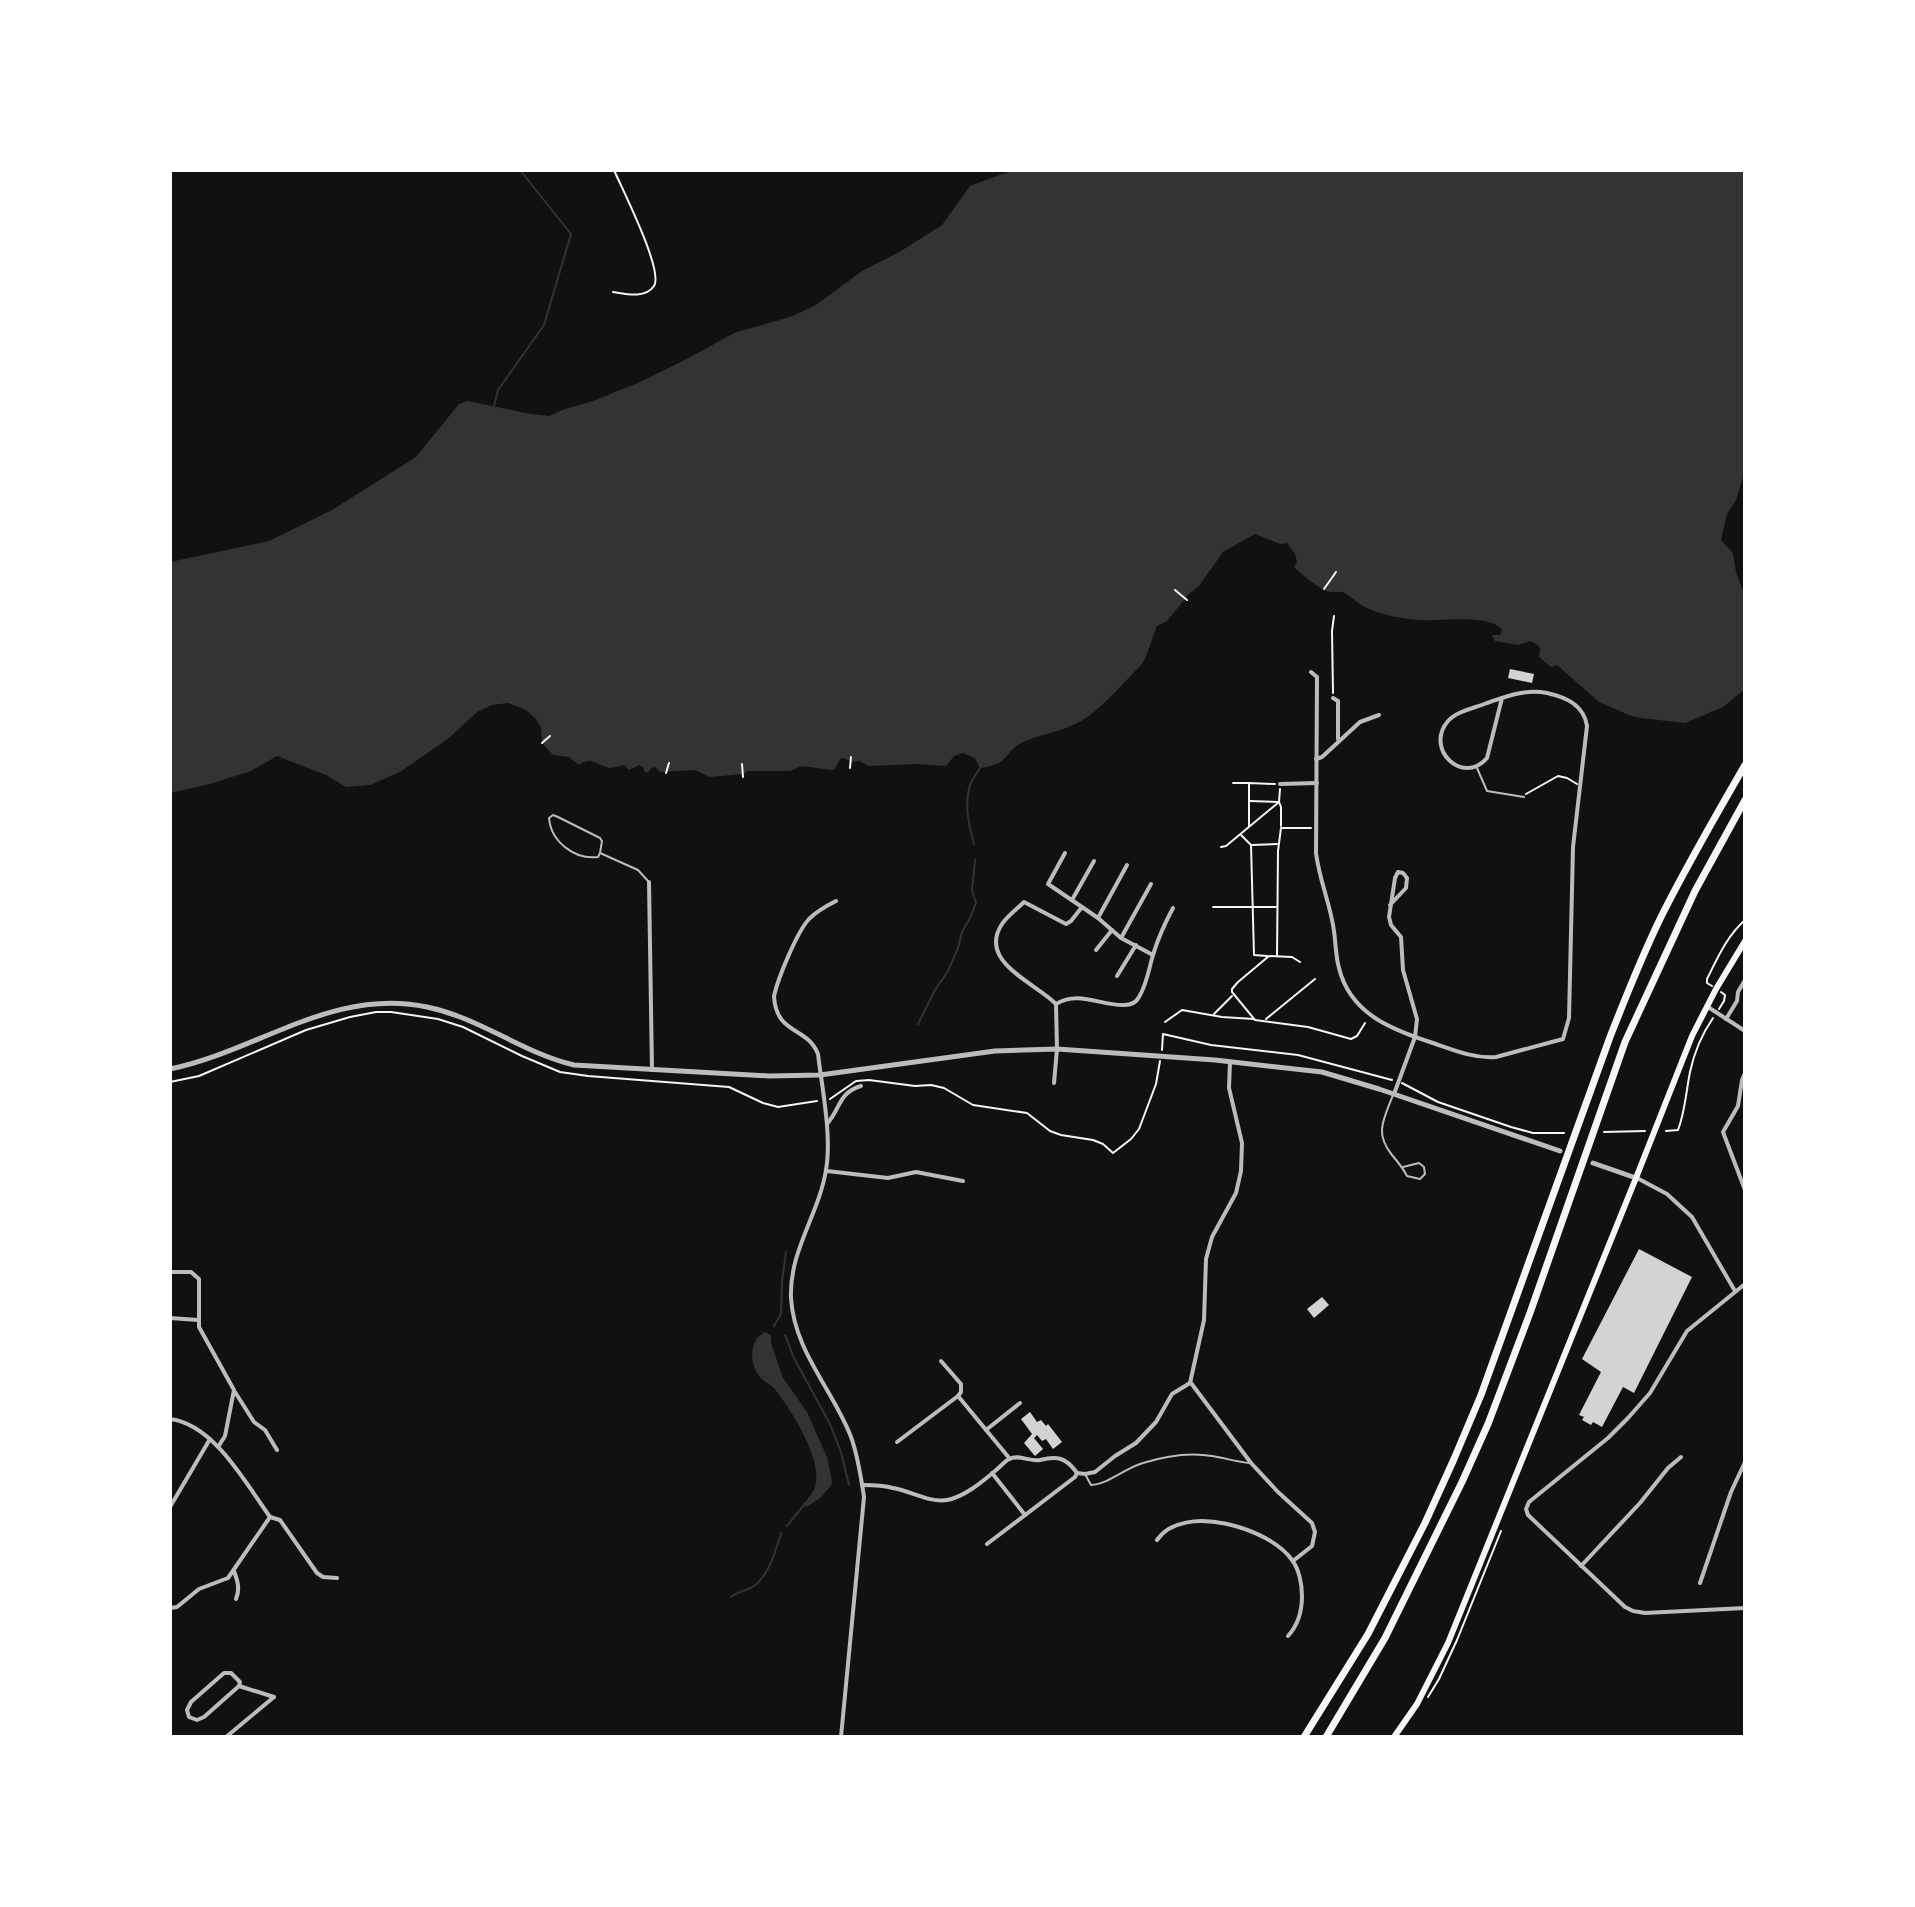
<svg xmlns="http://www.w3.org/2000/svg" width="1915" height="1907" font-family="'Libre Baskerville',serif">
	<rect width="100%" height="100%" fill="#111"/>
	<g fill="#333">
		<path d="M1013,170H1745V470L1736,500L1727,514L1721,540L1733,553L1736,572L1744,594L1745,689L1723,707L1685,723L1641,718L1629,715L1599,702L1557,665L1551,667L1539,657L1540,649L1538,645L1530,641L1518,645L1495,641L1492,635H1500L1502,630C1490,613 1439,622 1418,620C1400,618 1379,615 1363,606C1356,602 1350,595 1342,592C1338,591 1334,593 1330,592C1320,590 1301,574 1294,567L1297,562L1295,554L1287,543L1280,544L1255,534L1223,552L1199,586L1189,594L1167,621L1157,626L1145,659L1141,665C1123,683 1102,709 1081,721C1062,732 1040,734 1021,743C1013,747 1009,754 1003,760C997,765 987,767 980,768L975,758L963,753L954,756L946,766L917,764L869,766L859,761L852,762L844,758H841L835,769L831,770L802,766L790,771H748L744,774L710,777L695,770L660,772L655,767L650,769L649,772H645L643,767L639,765L629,770L624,765C623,765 611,768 611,768C598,767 592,755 579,765L569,757L553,755L542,743L541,728L536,719L526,710L508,703L492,705L477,712L449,738L400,772L370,785L346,787L326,775L277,756L251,771L210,784L170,793V562L269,541L332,510L416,457L459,404L468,401L531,414L549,416L565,409L593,401L640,382L687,359L734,333L790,317L816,305L862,271L901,251L942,225L970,186Z"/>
		<path d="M765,1332L771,1335V1343L783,1378L807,1412L827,1457L832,1481L831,1486L819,1499L806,1507L803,1504C809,1498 814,1492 816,1483C820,1456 793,1413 777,1392C773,1385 769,1385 763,1380C752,1371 749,1352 756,1340C757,1337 762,1334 765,1332Z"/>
	</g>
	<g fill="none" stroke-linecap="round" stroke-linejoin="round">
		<g stroke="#333" stroke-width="2">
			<path d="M494,406L498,390L544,325L571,234L520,170"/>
			<path d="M974,844C969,826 964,804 970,785C972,779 977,773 980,768"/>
			<path d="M918,1024L935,990L948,971L958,948L962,932L970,918L976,903L972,890L975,860"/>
			<path d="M774,1326L781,1314L782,1282L786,1252"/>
			<path d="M785,1335L794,1358L830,1424L841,1452L849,1485"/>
			<path d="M787,1526L804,1505"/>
			<path d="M731,1597C738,1591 747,1591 754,1586C769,1575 776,1550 781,1533"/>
		</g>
	</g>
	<g fill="#d3d3d3">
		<path d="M1510,669L1534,674L1532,683L1508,678Z"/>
		<path d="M1639,1249L1692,1277L1634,1393L1623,1387L1602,1427L1593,1422L1591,1425L1582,1420L1584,1417L1579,1415L1601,1372L1582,1359Z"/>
		<path d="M1322,1297L1329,1305L1314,1318L1307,1309Z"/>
		<path d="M1030,1412L1037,1422L1041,1420L1046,1426L1048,1424L1062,1442L1053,1449L1046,1439L1042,1441L1037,1435L1034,1438L1043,1449L1035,1456L1024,1443L1032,1434L1021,1419Z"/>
	</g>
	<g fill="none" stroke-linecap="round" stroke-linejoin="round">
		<g stroke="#f5f5f5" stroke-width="2">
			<path d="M613,292C626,294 645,299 654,286C664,271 622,189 614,170"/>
			<path d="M1324,589L1336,572"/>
			<path d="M1175,590L1187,600"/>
			<path d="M1333,693L1332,631L1334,616"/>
			<path d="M542,743L550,736"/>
			<path d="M742,764L743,777"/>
			<path d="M850,768L851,757"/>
			<path d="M666,773L669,763"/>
			<path d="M1233,783H1248"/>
			<path d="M1526,794L1558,776L1567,778L1577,784"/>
			<path d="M1250,801L1279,802L1281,807V826"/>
			<path d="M1249,826V783L1275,784"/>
			<path d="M1241,835L1251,845L1254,955L1267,956"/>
			<path d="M1252,845L1277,844"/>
			<path d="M1221,847L1226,846L1279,802L1280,789"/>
			<path d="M1213,907H1276"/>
			<path d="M1277,955L1278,851L1281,828H1311"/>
			<path d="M1300,962L1292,957L1269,956L1238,982L1232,989V992L1255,1020L1308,1027L1351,1039L1357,1036L1365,1023"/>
			<path d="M1712,986L1707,983V979C1718,957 1727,936 1745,920"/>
			<path d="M1719,1009L1724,1001L1725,995L1721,992"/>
			<path d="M1214,1014L1232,996"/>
			<path d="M1266,1019L1315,979"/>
			<path d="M1165,1022L1182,1010L1222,1017L1254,1019"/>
			<path d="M1162,1050L1163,1034L1211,1045L1298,1055L1392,1080"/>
			<path d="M170,1082L199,1076L306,1030L350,1017L376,1012H391L438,1019L463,1027L522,1056L560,1072L588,1076L729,1087L763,1103L778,1107L817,1101"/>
			<path d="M1402,1083L1438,1102L1511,1127L1533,1133H1564"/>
			<path d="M830,1099L856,1081L869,1080L915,1086L931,1085L944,1088L973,1105L1027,1113L1050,1131L1061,1135L1093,1140L1103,1144L1113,1153L1131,1139L1139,1129L1156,1084L1160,1061"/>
			<path d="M1666,1131L1678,1130C1685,1112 1686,1092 1690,1072C1694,1053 1702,1034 1713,1018"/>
			<path d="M1604,1132L1645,1131"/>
			<path d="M1428,1697L1439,1679L1457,1640L1501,1531"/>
		</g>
		<g stroke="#bcbcbc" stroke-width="2">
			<path d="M1477,768L1487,791L1524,797"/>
			<path d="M600,853L598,857C575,860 551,842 549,818L553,815L558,817L600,838L602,841L600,853L638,870L648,881"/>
			<path d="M1393,1095C1384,1119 1374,1133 1392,1155C1398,1162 1403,1168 1407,1176L1420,1179L1425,1174L1424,1167L1419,1163L1403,1167"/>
			<path d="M1085,1474L1091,1485C1109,1484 1125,1468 1143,1463C1165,1456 1189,1452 1212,1456C1225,1458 1237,1462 1250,1463"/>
		</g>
		<g stroke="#bcbcbc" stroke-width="4">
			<path d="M1311,672L1317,677L1316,853C1319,878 1329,901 1333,925C1336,940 1335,954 1339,968C1350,1013 1390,1029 1430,1042C1451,1049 1473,1059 1496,1057L1563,1039L1569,1018L1573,847L1587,726C1584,705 1566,697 1547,693C1525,689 1508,696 1487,703C1475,708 1457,711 1448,721C1424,749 1463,786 1487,758L1502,698"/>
			<path d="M1333,698L1338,701V739"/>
			<path d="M1316,759L1322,757L1360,722L1379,715"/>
			<path d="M1280,784L1317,783"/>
			<path d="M1065,853L1048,884L1082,907"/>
			<path d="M649,882L652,1070"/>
			<path d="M1072,900L1094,861"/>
			<path d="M836,901C826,906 817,911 809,919C797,932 778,978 774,996C776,1035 807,1026 818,1054C822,1088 832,1136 826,1170C819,1214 789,1251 791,1298C794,1351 833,1390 851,1437C858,1456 861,1477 864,1497L841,1737"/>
			<path d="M1390,905L1406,888L1407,878L1403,873L1398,872L1395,878L1389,917L1391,925L1401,937L1403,970L1417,1019L1415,1037L1394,1094"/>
			<path d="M1098,918L1127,865"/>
			<path d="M1121,938L1151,884"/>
			<path d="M1096,950L1112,930"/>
			<path d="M1117,976L1136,945"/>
			<path d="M1056,1004C1079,990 1101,1006 1124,1005C1131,1005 1136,1003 1139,997C1147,984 1149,968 1153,955C1158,938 1165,923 1173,908"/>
			<path d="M1708,1007L1745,1031"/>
			<path d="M1726,1019L1737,1001L1738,992L1745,980"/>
			<path d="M1745,1073L1742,1080L1738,1106L1723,1132L1745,1190"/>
			<path d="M1054,1083L1057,1049L1056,1004C1036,983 977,962 1002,924C1007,916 1017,909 1024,902L1066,924L1071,921L1082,907L1098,918L1121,938L1153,955"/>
			<path d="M827,1124C841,1108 838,1093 861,1086"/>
			<path d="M827,1171L888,1178L916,1172L963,1181"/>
			<path d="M1637,1178L1667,1194L1692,1217L1735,1291"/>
			<path d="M170,1272H191L199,1279V1327L234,1390L225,1436L218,1447"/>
			<path d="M1745,1284L1687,1331L1650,1393L1628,1418L1608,1438L1529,1502L1526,1509L1528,1515L1625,1607L1633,1611L1645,1613L1745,1608"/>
			<path d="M170,1318L198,1320"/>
			<path d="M941,1361L961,1384V1392L958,1396"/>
			<path d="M1191,1383L1251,1463L1278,1492L1312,1523L1315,1532L1312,1546L1293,1561"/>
			<path d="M235,1392L254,1422L265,1430L277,1450"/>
			<path d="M170,1419C214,1424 246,1484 270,1517L280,1520L317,1573L323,1577L337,1578"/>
			<path d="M986,1430L1020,1403"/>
			<path d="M897,1442L958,1396L1010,1459"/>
			<path d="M992,1473L1025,1515"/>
			<path d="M1077,1473L1085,1474L1095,1472L1115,1456L1136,1443L1156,1422L1172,1394L1190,1383L1204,1320L1206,1259L1212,1237L1236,1193L1241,1171L1242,1143L1229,1088L1230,1062"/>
			<path d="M862,1485C872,1485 883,1485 893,1488C911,1491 929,1503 947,1500C964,1497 982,1482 995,1471C999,1468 1004,1462 1009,1459C1019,1454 1030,1462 1040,1460C1057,1456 1066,1457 1077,1473L1075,1477L987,1544"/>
			<path d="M170,1507L210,1439"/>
			<path d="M1157,1540C1183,1502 1270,1528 1292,1560C1299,1569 1302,1584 1302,1596C1302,1612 1298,1625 1288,1636"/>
			<path d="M1581,1566L1640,1503L1668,1468L1681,1457"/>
			<path d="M234,1571C238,1582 240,1589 236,1599"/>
			<path d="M1700,1583L1731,1492L1745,1462"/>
			<path d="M170,1608L177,1607L199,1589L228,1578L270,1517"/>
			<path d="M224,1673H231L240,1682L239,1686L204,1717L197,1720L189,1717L187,1710L191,1702Z"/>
			<path d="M239,1686L274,1697"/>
			<path d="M226,1737L274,1697"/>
		</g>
		<g stroke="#bcbcbc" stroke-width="5">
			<path d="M170,1069C258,1051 333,987 427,1007C480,1018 523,1053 574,1065L769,1076L820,1075L995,1051L1057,1049L1215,1060L1322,1072L1379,1089L1560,1151"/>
			<path d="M1593,1163L1636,1178"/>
		</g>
		<path stroke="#f5f5f5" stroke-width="6" d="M1394,1737L1417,1704L1448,1643L1636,1178L1692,1036L1716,989L1745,941"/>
		<g stroke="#f5f5f5" stroke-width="7">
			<path d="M1304,1737L1368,1634L1425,1523L1454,1459L1481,1395L1610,1037C1626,996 1642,956 1661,917C1687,865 1716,815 1745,765"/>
			<path d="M1326,1737L1385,1638L1462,1482L1488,1424L1530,1313L1625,1042L1695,891L1745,800"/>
		</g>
	</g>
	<rect width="1915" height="1907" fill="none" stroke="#ffffff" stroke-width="344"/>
</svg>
